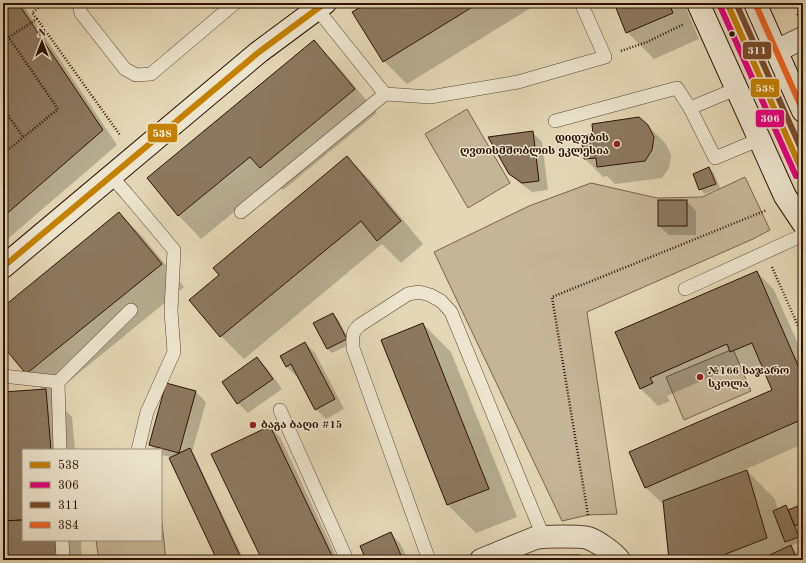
<svg xmlns="http://www.w3.org/2000/svg" width="806" height="563" font-family="'Old Standard TT','Noto Serif Georgian',serif">
	<rect width="100%" height="100%" fill="#e4d7b5"/>
	<filter id="stains"><feTurbulence type="fractalNoise" baseFrequency=".005" numOctaves="4"/><feColorMatrix values="0 0 0 0 .2 0 0 0 0 .09 0 0 0 0 .02 0 0 0 .5 -.17"/></filter>
	<radialGradient id="worn" r=".72"><stop offset=".6" stop-color="#630" stop-opacity="0"/><stop offset="1" stop-color="#630" stop-opacity=".3"/></radialGradient>
	<g fill="#c5b597" stroke="#79634e">
		<path d="M467,109L510,183L468,208L425,134Z"/>
		<path d="M745,177L770,230L753,239L587,312L617,514L588,515L562,521L434,252L529,206L591,183L657,198L702,197Z"/>
		<path d="M733,349L751,391L684,420L666,377Z"/>
		<path d="M161,514L166,560H99L96,540H161Z"/>
	</g>
	<g fill="#0003">
		<path d="M3,3H22L117,145L3,243Z"/>
		<path d="M23,3H38L29,9Z"/>
		<path d="M370,3H539L407,84L384,61Z"/>
		<path d="M615,3H684L699,39L654,59L627,32Z"/>
		<path d="M314,42L337,65L377,113L283,190L273,180L201,239L179,216L148,179Z"/>
		<path d="M647,125L666,144L671,155L669,168L662,178L615,184L607,176L603,177L585,159L594,135Z"/>
		<path d="M532,132L542,142L548,190L532,192L520,183L510,173Z"/>
		<path d="M347,157L370,180L423,244L401,263L382,244L244,359L221,336L191,300L221,275Z"/>
		<path d="M709,168L714,173L720,188L705,194L700,189Z"/>
		<path d="M686,201L696,211V235H669L659,226Z"/>
		<path d="M119,214L142,236L184,287L51,396L72,417L75,450H23V540H81L82,560H3V393L44,391L27,374L3,344V309Z"/>
		<path d="M757,272L774,290L803,355V444L735,474V476L747,471L775,499L778,510L786,506L790,510L803,505V533L797,527L803,541L790,546L800,556L802,560H670L664,505L645,487L773,390L762,364L748,369L742,363L667,396L670,401L658,406L640,388L616,333Z"/>
		<path d="M333,314L338,319L351,344L332,353L328,349Z"/>
		<path d="M423,324L451,352L517,517L476,533L448,505L382,340Z"/>
		<path d="M305,343L315,353L344,409L326,419L316,409L298,375L296,376L287,367L281,356Z"/>
		<path d="M257,358L267,368L282,389L248,413L238,403L223,382Z"/>
		<path d="M167,384L196,392L206,402L192,452L194,454L244,560H218L170,457L161,455V450H156L150,445Z"/>
		<path d="M270,427L280,437L338,560H263Z"/>
		<path d="M390,533L400,543L408,560H368Z"/>
	</g>
	<g fill="#8c7860" stroke="#2d1104">
		<path d="M3,3H18L103,130L3,217Z"/>
		<path d="M368,3H479L383,62L352,12Z"/>
		<path d="M614,3H669L673,13L626,33Z"/>
		<path d="M314,40L355,89L260,168L250,157L178,216L147,178Z"/>
		<path d="M639,117L648,125L654,137L652,150L645,161L597,167L596,158L584,159L581,136L593,134L592,124Z"/>
		<path d="M533,131L539,181L522,183L509,174L488,137Z"/>
		<path d="M347,156L401,221L377,241L361,221L220,337L189,300L219,275L213,268Z"/>
		<path d="M709,167L716,184L699,190L693,174Z"/>
		<rect x="658" y="200" width="29" height="26"/>
		<path d="M119,212L162,264L26,374L3,346V307Z"/>
		<path d="M757,271L803,377V419L645,488L629,452L772,390L752,343L730,352L727,344L650,378L653,383L640,389L615,332Z"/>
		<path d="M333,313L347,339L327,349L313,323Z"/>
		<path d="M423,323L489,489L447,505L381,340Z"/>
		<path d="M305,342L335,399L315,410L291,364L286,367L280,356Z"/>
		<path d="M257,357L273,379L237,404L222,382Z"/>
		<path d="M166,383L196,391L179,453L149,445Z"/>
		<path d="M46,389L51,450H23V520L3,521V392Z"/>
		<path d="M270,426L334,560H262L211,454Z"/>
		<path d="M190,448L242,560H217L169,458Z"/>
		<path d="M747,470L767,538L726,554L728,560H669L663,501Z"/>
		<path d="M803,504V522L795,526L788,510Z"/>
		<path d="M786,505L799,537L785,542L773,511Z"/>
		<path d="M23,520V540H57L58,560H3V521Z"/>
		<path d="M391,532L403,560H366L360,546Z"/>
		<path d="M791,545L797,560H759Z"/>
		<rect x="512" y="555" width="67" height="5"/>
	</g>
	<g fill="none" stroke-linecap="round" stroke-linejoin="round">
		<defs>
			<g id="lane">
				<path d="M79,3L81,13L125,69L136,75L151,74L235,3"/>
				<path d="M727,3L803,173"/>
				<path d="M313,4L385,94L430,97L518,82L605,57L581,3"/>
				<path d="M690,108L715,158L758,140"/>
				<path d="M555,121L677,88L690,108L736,89"/>
				<path d="M111,176L127,194L174,250L171,311L174,352L147,412L138,450"/>
				<path d="M241,212L385,94"/>
				<path d="M685,289L803,235"/>
				<path d="M3,376L58,382"/>
				<path d="M280,410L347,560"/>
				<path d="M60,450L58,382L131,310"/>
				<path d="M62,540L63,560"/>
				<path d="M429,560L353,348C353,337 351,332 360,325L408,294L419,292L430,295L441,301L451,312L543,536"/>
			</g>
			<g id="street">
				<path d="M776,51L803,38"/>
				<path d="M481,560L535,538C544,536 581,536 588,538C597,541 614,553 619,560"/>
			</g>
			<g id="secondary">
				<path d="M698,3L785,196L803,223"/>
				<path d="M755,3L803,111"/>
				<path d="M3,267L259,52L325,3"/>
			</g>
		</defs>
		<use href="#lane" stroke="#5b4230" stroke-width="14"/>
		<use href="#street" stroke="#5b4230" stroke-width="24"/>
		<use href="#secondary" stroke="#2d1104" stroke-width="24"/>
		<g stroke="#2d1104" stroke-width="2.5" stroke-dasharray="1 2" stroke-linecap="butt">
			<path d="M44,4L54,3"/>
			<path d="M797,15L803,12"/>
			<path d="M798,15L799,3"/>
			<path d="M37,19L32,13L44,3"/>
			<path d="M3,29L58,109L3,154"/>
			<path d="M9,37L37,19L120,135"/>
			<path d="M621,51L647,42L684,24"/>
			<path d="M3,108L23,137"/>
			<path d="M772,267L803,337"/>
			<path d="M588,515L552,297L767,210"/>
		</g>
		<use href="#lane" stroke="#ede5cf" stroke-width="13"/>
		<use href="#street" stroke="#ede5cf" stroke-width="22"/>
		<use href="#secondary" stroke="#ede5cf" stroke-width="22"/>
		<defs>
			<g id="bus-1">
				<path d="M727,3L803,173"/>
				<path d="M3,267L259,52L325,3"/>
			</g>
			<path id="bus-2" d="M720,6L796,176"/>
			<path id="bus-3" d="M736,3L803,153"/>
			<path id="bus-4" d="M755,3L803,111"/>
		</defs>
		<use href="#bus-1" stroke="#ede5cf" stroke-width="9"/>
		<use href="#bus-2" stroke="#ede5cf" stroke-width="9"/>
		<use href="#bus-3" stroke="#ede5cf" stroke-width="9"/>
		<use href="#bus-4" stroke="#ede5cf" stroke-width="9"/>
		<use href="#bus-1" stroke="#c48101" stroke-width="6"/>
		<use href="#bus-2" stroke="#e5007d" stroke-width="6"/>
		<use href="#bus-3" stroke="#7a4b2a" stroke-width="6"/>
		<use href="#bus-4" stroke="#f26522" stroke-width="6"/>
	</g>
	<circle fill="#2d1104" stroke="#ede5cf" stroke-width="1.5" cx="732" cy="34" r="3.5"/>
	<g fill="#8f2418" stroke="#ede5cf" stroke-width="1.5">
		<circle cx="617" cy="144" r="4"/>
		<circle cx="700" cy="377" r="4"/>
		<circle cx="253" cy="425" r="4"/>
	</g>
	<g text-anchor="middle" dominant-baseline="central" stroke-width="3" stroke-linejoin="round" paint-order="stroke">
		<g font-size="11" font-weight="bold" fill="#2d1104" stroke="#ede5cf" text-anchor="start">
			<text x="609" y="138" text-anchor="end">დიდუბის<tspan x="609" dy="13">ღვთისმშობლის ეკლესია</tspan></text>
			<text x="708" y="371">№166 საჯარო<tspan x="708" dy="13">სკოლა</tspan></text>
			<text x="261" y="425">ბაგა ბაღი #15</text>
		</g>
	</g>
	<g stroke="#ede5cf" stroke-width="1.5">
		<rect x="742" y="41" width="30" height="19" rx="4" fill="#7a4b2a"/>
		<rect x="750" y="78" width="30" height="20" rx="4" fill="#c48101"/>
		<rect x="755" y="109" width="30" height="19" rx="4" fill="#e5007d"/>
		<rect x="147" y="123" width="31" height="20" rx="4" fill="#c48101"/>
	</g>
	<g font-size="11" text-anchor="middle" font-weight="bold" fill="#fff">
		<text x="757" y="54">311</text>
		<text x="765" y="92">538</text>
		<text x="770" y="122">306</text>
		<text x="162" y="137">538</text>
	</g>
	<rect width="806" height="563" fill="none" stroke="#e4d7b5" stroke-width="16"/>
	<rect x="4" y="4" width="798" height="555" fill="none" stroke="#2d1104" stroke-width="2"/>
	<rect x="8" y="8" width="790" height="547" fill="none" stroke="#2d1104"/>
	<rect x="22" y="449" width="140" height="92" fill="#ede5cf" stroke="#a0907e"/>
	<rect x="30" y="462" width="20" height="6" fill="#c48101" stroke="#a0907e"/>
	<text x="58" y="469" font-size="12" fill="#2d1104">538</text>
	<rect x="30" y="482" width="20" height="6" fill="#e5007d" stroke="#a0907e"/>
	<text x="58" y="489" font-size="12" fill="#2d1104">306</text>
	<rect x="30" y="502" width="20" height="6" fill="#7a4b2a" stroke="#a0907e"/>
	<text x="58" y="509" font-size="12" fill="#2d1104">311</text>
	<rect x="30" y="522" width="20" height="6" fill="#f26522" stroke="#a0907e"/>
	<text x="58" y="529" font-size="12" fill="#2d1104">384</text>
	<g transform="translate(42 42)" stroke="#ede5cf" stroke-width="3" paint-order="stroke">
	<path d="M0-3L7 15L0 10L-7 15Z" fill="#2d1104"/>
	<text y="-6" font-size="11" font-weight="bold" text-anchor="middle" fill="#2d1104">N</text>
	</g>
	<rect width="100%" height="100%" filter="url(#stains)"/>
	<rect width="100%" height="100%" fill="url(#worn)"/>
</svg>
